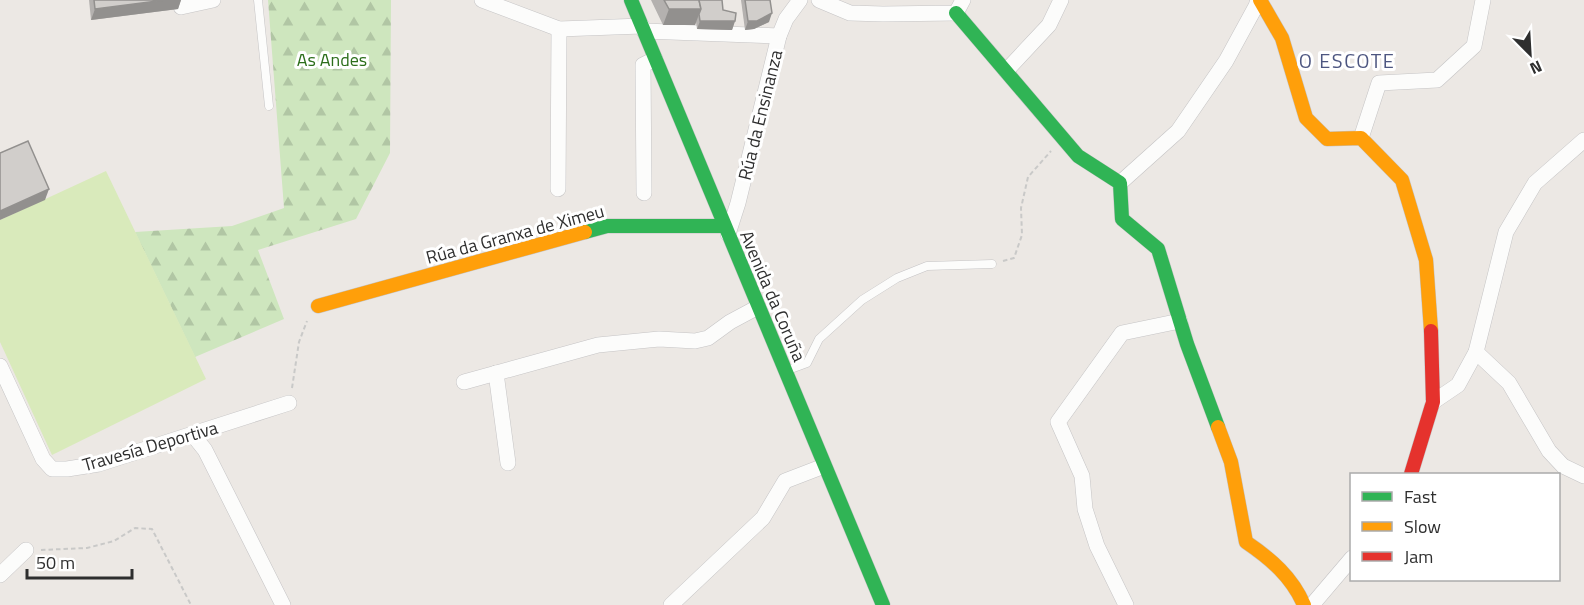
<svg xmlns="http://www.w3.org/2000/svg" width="1584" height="605" font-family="'Titillium Web',sans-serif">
	<defs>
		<pattern id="forest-firs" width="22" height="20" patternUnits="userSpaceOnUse" patternTransform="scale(1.5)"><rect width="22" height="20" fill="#cee6be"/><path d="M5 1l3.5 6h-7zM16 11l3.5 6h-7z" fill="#b1c6a4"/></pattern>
	</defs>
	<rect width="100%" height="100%" fill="#ece8e4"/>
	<path fill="url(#forest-firs)" d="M268,0H391L390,153L356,219L258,250L284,319L195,357L135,232L232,226L284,208Z"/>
	<path fill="#d9eabb" d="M106,171L206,379L52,455L0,342V220Z"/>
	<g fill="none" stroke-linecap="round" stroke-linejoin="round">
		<defs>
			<g id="lane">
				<path d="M258,0L269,106"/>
				<path d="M788,370L807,363L819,339L862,300L897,278L927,266L992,264"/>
			</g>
			<g id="street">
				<path d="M482,0L559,29L642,26"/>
				<path d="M819,0L850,13L883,14L956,13L963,0"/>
				<path d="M181,7L213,0"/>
				<path d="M644,31L779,36"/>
				<path d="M1006,71L1049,25L1061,0"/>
				<path d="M1361,138L1379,83L1437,80L1474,46L1483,0"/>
				<path d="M1120,183L1178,131L1226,61L1256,6L1258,0"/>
				<path d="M558,189L559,29"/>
				<path d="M644,193L643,65L655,59"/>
				<path d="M728,234L738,203L779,36L786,19L800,0"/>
				<path d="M1476,352L1509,383L1549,451L1563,466L1584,476"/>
				<path d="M0,366L43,459L52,469H67L99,464L289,403"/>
				<path d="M496,373L508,463"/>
				<path d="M464,382L598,345L659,339L695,341L708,338L730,322L758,307"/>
				<path d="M1433,402L1458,385L1476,352L1506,232L1535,183L1584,140"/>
				<path d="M193,435L205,450L283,605"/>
				<path d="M0,575L26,550"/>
				<path d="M671,605L763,518L785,481L824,466"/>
				<path d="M1126,605L1097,546L1085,509L1082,476L1058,422L1122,333L1180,321"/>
				<path d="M1312,605L1352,558"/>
			</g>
			<g id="fast">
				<path d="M631,0L883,605"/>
				<path d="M956,13L1078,156L1120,183L1122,219L1158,249L1187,344L1218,427"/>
				<path d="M585,232L607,226H724"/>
			</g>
			<g id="slow">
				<path d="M1260,0L1282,38L1306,118L1327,139L1361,138L1402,180L1426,260L1431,331"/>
				<path d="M318,306L585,232"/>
				<path d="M1218,427L1231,462L1246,542C1271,559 1292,577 1304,605"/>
			</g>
			<path id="jam" d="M1411,474L1433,402L1431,331"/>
		</defs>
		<use href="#lane" stroke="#c5c4c5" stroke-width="9"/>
		<use href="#street" stroke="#c5c4c5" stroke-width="16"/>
		<use href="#fast" stroke="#c5c4c5" stroke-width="15"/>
		<use href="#slow" stroke="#c5c4c5" stroke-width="15"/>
		<use href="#jam" stroke="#c5c4c5" stroke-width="15"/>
		<g stroke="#c9c9c8" stroke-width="2" stroke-dasharray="4.5 3" stroke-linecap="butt">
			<path d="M1003,261L1014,258L1022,235L1021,208L1028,177L1051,151"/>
			<path d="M292,388L299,342L307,321"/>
			<path d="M41,550L87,548L114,541L135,528L152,529L191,605"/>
		</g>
		<use href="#lane" stroke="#fcfcfb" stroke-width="8"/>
		<use href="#street" stroke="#fcfcfb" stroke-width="15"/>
		<use href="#fast" stroke="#30b455" stroke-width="14"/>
		<use href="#slow" stroke="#ff9f0a" stroke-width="14"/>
		<use href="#jam" stroke="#e5322d" stroke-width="14"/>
	</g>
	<g fill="#b4b1af">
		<path d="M89,0H181L178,9L91,20Z"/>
		<path d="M651,0H722L723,10L735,21L732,30L697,29L696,22L695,25H663Z"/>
		<path d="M741,0H770L769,22L754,29L745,30Z"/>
	</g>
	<g fill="#92908e">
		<path d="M165,0H181L178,9L91,20L95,9Z"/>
		<path d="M669,9H701L695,25H663Z"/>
		<path d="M772,13L769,22L754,29L745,30L748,21Z"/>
		<path d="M700,21H735L732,30L697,29Z"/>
		<path d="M49,189L45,200L0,220V211Z"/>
	</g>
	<g fill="#d1cecb" stroke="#92908e" stroke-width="1.5">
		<path d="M94,0H165L95,9Z"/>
		<path d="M664,0H699L701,9H669Z"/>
		<path d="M699,0H722L723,10L736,13L735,21H700L699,14L701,9Z"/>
		<path d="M745,0H770L772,13L757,21H748Z"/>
		<path d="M28,141L49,189L0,211V153Z"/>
	</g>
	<g text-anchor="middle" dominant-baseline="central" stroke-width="6" stroke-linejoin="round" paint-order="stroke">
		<g font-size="18" fill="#2c6e1b" stroke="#fff">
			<text x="332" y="59">As Andes</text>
		</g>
		<g font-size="18" fill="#2e2e2e" stroke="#fff">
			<text transform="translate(760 115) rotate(-76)">Rúa da Ensinanza</text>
			<text transform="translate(515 234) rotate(-15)">Rúa da Granxa de Ximeu</text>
			<text transform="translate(773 296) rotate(67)">Avenida da Coruña</text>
			<text transform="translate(150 446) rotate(-16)">Travesía Deportiva</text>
		</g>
		<g font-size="20" letter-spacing="1.5" fill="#4d5680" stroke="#fff">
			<text x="1347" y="60">O ESCOTE</text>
		</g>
	</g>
	<rect x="1350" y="473" width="210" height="108" fill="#ffffff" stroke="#ababab" stroke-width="1.5"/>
	<rect x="1362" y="492" width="30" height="9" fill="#30b455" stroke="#ababab" stroke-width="1.5"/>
	<text x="1404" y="503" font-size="18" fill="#2e2e2e">Fast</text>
	<rect x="1362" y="522" width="30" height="9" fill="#ff9f0a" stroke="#ababab" stroke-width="1.5"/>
	<text x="1404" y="533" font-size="18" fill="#2e2e2e">Slow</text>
	<rect x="1362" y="552" width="30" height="9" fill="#e5322d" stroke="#ababab" stroke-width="1.5"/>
	<text x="1404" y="563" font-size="18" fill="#2e2e2e">Jam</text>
	<g transform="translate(1530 54) rotate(156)" stroke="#ffffff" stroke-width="4.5" paint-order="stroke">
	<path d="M0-4.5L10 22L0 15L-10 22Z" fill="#2e2e2e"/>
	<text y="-9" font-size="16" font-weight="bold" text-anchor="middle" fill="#2e2e2e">N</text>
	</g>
	<path d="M27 569v9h105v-9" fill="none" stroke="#2e2e2e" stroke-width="3"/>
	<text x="36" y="569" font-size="18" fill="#2e2e2e" stroke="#ffffff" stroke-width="4.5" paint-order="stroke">50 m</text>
</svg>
